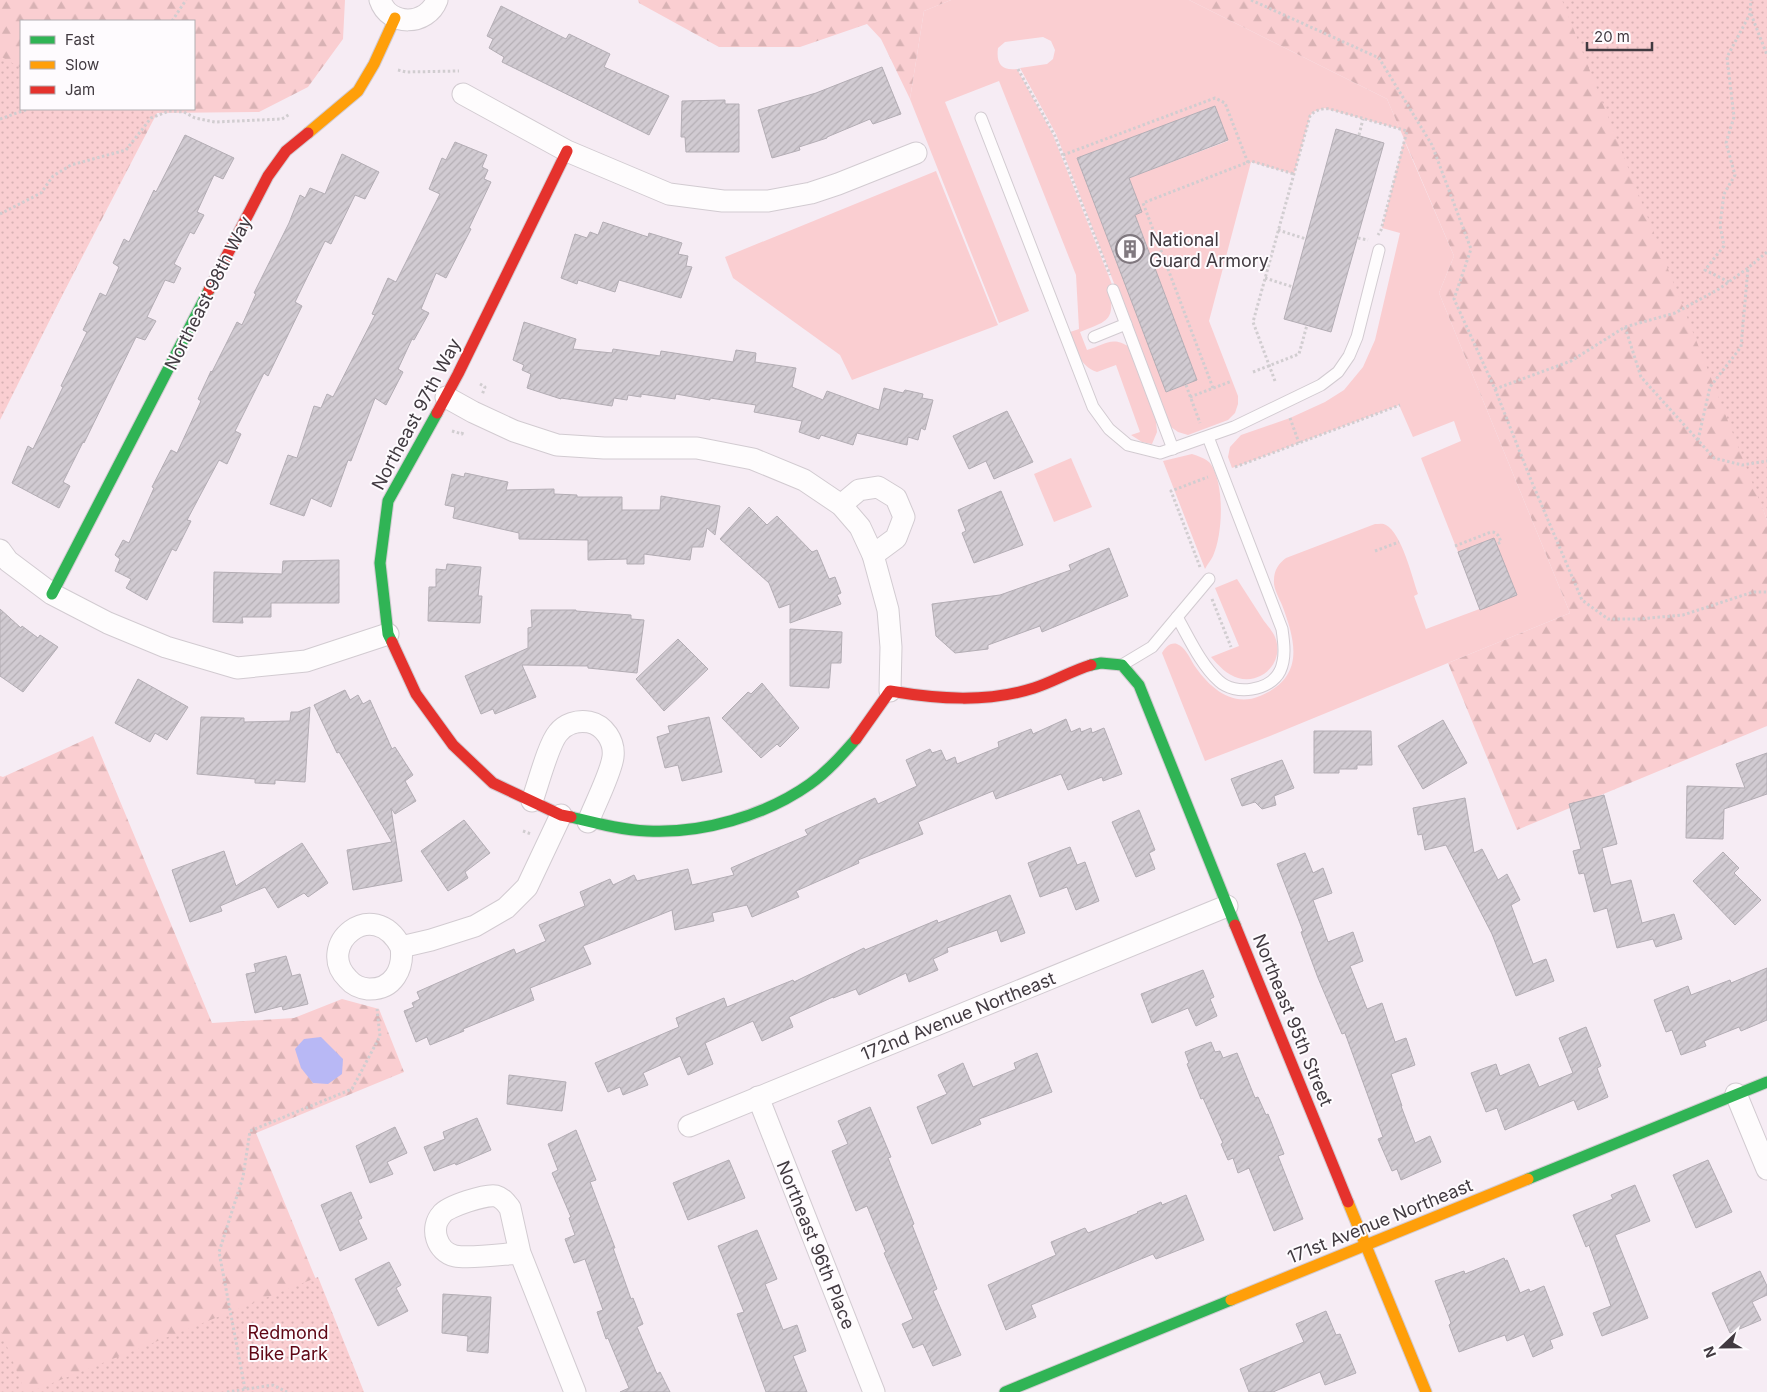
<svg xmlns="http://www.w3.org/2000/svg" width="1767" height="1392" font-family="Inter,sans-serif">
	<defs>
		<pattern id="forest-firs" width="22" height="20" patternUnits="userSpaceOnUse" patternTransform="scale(1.25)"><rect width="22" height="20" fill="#faced1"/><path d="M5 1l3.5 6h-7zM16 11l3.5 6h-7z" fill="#d8b2b4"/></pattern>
		<pattern id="park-dots" width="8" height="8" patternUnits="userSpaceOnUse" patternTransform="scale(1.25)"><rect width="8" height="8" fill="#faced1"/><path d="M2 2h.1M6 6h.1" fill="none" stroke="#d8b2b4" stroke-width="1.8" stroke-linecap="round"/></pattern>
		<pattern id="building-hatch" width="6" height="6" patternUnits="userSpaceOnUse" patternTransform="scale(1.25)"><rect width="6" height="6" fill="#d1cbd2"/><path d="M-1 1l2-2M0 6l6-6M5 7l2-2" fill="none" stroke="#b5afb5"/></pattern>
	</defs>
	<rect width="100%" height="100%" fill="#f6ecf4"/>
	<g fill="#faced1" fill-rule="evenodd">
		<path d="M951,0H1189L1387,99L1400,129L1324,108L1313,112L1310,116L1294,174L1251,162L1209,321L1238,396V404L1235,413L1228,420L1188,435L1178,432L1171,427L1166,417L1056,134L1020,68L1047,64L1053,59L1055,50L1051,41L1043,37L1005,42L998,48C996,63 1001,71 1017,69L1053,135L1113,287L1109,289C1116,321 1107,321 1080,332L1087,350C1103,346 1112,335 1129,347L1156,421L1157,432L1152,444L1142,442L1131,435L1140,432L1116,365L1097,372C1079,366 1076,349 1070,332L1079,329L1076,275L999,81L945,102L1029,311L999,323L910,99L924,11ZM1215,106L1228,141L1129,178L1142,212L1135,215L1197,380L1167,392L1077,158Z"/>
		<path d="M1404,140L1454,256L1439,293L1570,613L1270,736L1205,761L1162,653C1165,648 1170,642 1177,644C1185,647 1190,658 1194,665C1209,687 1232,708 1260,696C1305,677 1296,642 1282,605C1279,598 1273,588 1274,580C1274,570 1279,563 1286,558L1375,524C1379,524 1383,523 1386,525C1402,534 1412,577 1418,594L1414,596L1426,629L1517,595L1494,538L1458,552L1421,458L1461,441L1454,421L1413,437L1399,405L1232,468L1228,457L1230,447L1241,435L1290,418L1325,402L1344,390L1363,367L1375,340L1400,233L1382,228Z"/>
		<path d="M936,171L998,325L852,380L840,355L733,278L725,257Z"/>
		<path d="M1192,454C1198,456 1205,458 1210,463C1225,483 1223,534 1213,556C1211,560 1207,565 1205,569L1163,461Z"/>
		<path d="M1071,458L1092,507L1054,522L1034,474Z"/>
		<path d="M1237,579C1246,593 1255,607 1264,621C1268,626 1273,632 1275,637C1285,662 1262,685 1238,678C1227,675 1218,665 1211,657L1239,646L1215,588Z"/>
	</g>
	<g fill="url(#forest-firs)" fill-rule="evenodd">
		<path d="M0,0H345L343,39L308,87L259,112L157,113L0,415ZM21,21H194V109H21Z"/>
		<path d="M638,0H951L924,11L910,99L881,39L867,24L800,47H719L639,3Z"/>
		<path d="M1189,0H1767V478L1761,504L1767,520V726L1517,830L1448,663L1570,613L1439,293L1454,256L1387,99Z"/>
		<path d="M93,736L212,1023L294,1018L342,999L379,1009L404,1072L256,1133L362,1392H0V776L3,777Z"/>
	</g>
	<g fill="url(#park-dots)">
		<path d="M1562,0H1767V520Z"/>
		<path d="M0,56L21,68V109H155L0,420Z"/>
		<path d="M318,1277L364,1392H30Z"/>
		<path d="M0,1329L25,1392H0Z"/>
	</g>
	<path fill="#b8b8f5" d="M321,1037L343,1059L342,1074L328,1084L313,1083L301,1068L295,1049L304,1039Z"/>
	<g fill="url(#building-hatch)" stroke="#b3adb4">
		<path d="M501,6L566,39L569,34L610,54L604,67L669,96L649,135L502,62L504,57L489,48L493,39L487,36Z"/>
		<path d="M882,67L901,114L873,124L870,119L827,137V138L799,147L800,150L772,158L758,110L816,93Z"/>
		<path d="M725,100V104H739V152H686L685,137H681L682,101Z"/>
		<path d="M1215,106L1228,140L1129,178L1142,212L1135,215L1197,380L1166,392L1077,158Z"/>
		<path d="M1336,129L1384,143L1331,332L1284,319Z"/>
		<path d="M185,135L234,158L223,179L214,175L197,212L204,215L194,234L190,232L174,264L181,268L174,283L165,280L147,317L156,321L145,340L136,337L84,443L83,442L63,482L70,486L59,508L12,483L28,446L33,449L63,387L61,386L87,332L83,330L100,293L106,296L119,267L113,263L124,239L129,242L154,190L156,192Z"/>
		<path d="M455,142L487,155L482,167L488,170L484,179L491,182L469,228L471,229L446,278L436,273L421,309L429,313L414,340L412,339L398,369L403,372L386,405L375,398L351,461L348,460L331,507L311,498L304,516L270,504L288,455L297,458L314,406L321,408L327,394L333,397L375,315L372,314L388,278L396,282L440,194L429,189L442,158L446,160Z"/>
		<path d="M342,154L379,172L365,199L355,195L331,244L325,241L295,302L302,306L268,376L264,373L235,431L241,434L227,464L219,460L187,520L191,521L176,551L172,549L147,600L126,588L131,579L115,571L120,559L115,555L123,540L129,543L154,488L152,487L171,450L177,453L201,401L198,399L211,371L212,372L237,322L242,325L256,294L254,293L289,223L300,195L305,198L310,188L325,194Z"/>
		<path d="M603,222L648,237L649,233L682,243L678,254L688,256L686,266L692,267L681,298L619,280L615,292L578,280L577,284L561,278L575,234L587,238L590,232L598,235Z"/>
		<path d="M524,322L576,339L573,349L612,353L613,349L660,356L661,351L733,362L736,350L756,353L755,362L796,368L792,387L823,400L827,391L879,410L884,388L903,393L905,390L923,394L922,398L933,400L925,430L921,428L918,440L908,437L907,445L857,433L853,445L821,435L819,439L799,432L802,421L754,412L756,405L710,398V400L676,394L675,399L641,394V397L628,395L627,400L614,398L612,406L561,398V399L527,388L531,374L522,370L524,365L513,360Z"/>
		<path d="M1007,411L1033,462L994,479L986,461L969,469L953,436Z"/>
		<path d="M465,473L508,482L506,490L554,489V494L577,495V497H622V510H660L661,496L720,506L715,535L707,528L703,547H692L690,560L644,554V564H627V559L588,560V540L519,539V533L453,518L455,507L445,505L452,474L464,477Z"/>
		<path d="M1001,491L1023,545L974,563L962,533L966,531L958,510Z"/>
		<path d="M749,507L767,525L777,516L812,552L817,550L829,579L835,577L841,593L837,595L841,604L790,623V604L779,608L769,583L720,539Z"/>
		<path d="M1494,538L1517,595L1480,610L1458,552Z"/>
		<path d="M1109,548L1128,596L1042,632L1040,626L988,645V649L955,653L936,636L932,604L1000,595L1071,570L1069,565Z"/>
		<path d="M339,560V603H271V617H242L243,623L213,622L214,572L282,574L283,561Z"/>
		<path d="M447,564L481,567L478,596H482L480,623L428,621L429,587H436V569L446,570Z"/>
		<path d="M0,609L21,628L22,626L38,638L40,635L58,647L23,692L0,676Z"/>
		<path d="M531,610H576V611L631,615V619L644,620L637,673L588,668V666L522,665L536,697L495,714L493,709L481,714L465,676L528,648V628L532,627Z"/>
		<path d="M790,629L842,632L841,663H831L829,688L790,686Z"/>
		<path d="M678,639L708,669L664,711L636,679Z"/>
		<path d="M138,679L188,707L167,740L155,733L150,742L115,723Z"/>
		<path d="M762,683L799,728L780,747L777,744L761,758L722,718L748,692L751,694Z"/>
		<path d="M345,690L350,700L358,695L363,704L370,700L392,749L395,747L413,775L405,781L416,801L395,814L391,808L402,881L353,890L347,850L392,842L339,752L337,753L314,705Z"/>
		<path d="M310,707L305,782L275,780V784L255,783V779L197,774L201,717L244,718V722L290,721L291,712H298Z"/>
		<path d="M709,717L722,772L682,781L678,765L665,768L657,737L670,733L668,726Z"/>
		<path d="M1066,719L1071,732L1080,728L1081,732L1091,728L1092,733L1104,728L1122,774L1103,781L1102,777L1068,790L1061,774L996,799L993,791L918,822L923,834L858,860L859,863L796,891L799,897L752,917L747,905L712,913L714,921L675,930L672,910L583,946L591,964L530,988L534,1000L463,1029L464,1031L430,1045L427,1037L416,1042L404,1011L414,1007L412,1003L420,999L417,992L514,949L516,954L546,941L539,925L585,906L580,892L610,879L613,885L634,875L637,881L688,869L692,885L734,875L731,868L808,835L805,830L875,798L878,804L917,786L906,760L930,749L932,753L941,750L946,761L955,757L957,764L999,747L998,742L1031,729L1033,734Z"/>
		<path d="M1443,720L1467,763L1423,789L1398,746Z"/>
		<path d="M1314,731H1371L1372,765H1357V769H1339V773H1314Z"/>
		<path d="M1767,753V794L1724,809L1723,839L1686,838L1687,786L1745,788L1736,764Z"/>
		<path d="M1282,760L1294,788L1274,796L1276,805L1262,809L1255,802L1242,806L1231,779Z"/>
		<path d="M1604,795L1617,844L1602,848L1611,885L1631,880L1642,923L1674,914L1682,939L1656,947L1653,939L1617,948L1607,908L1594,912L1584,873L1579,874L1573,851L1581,849L1569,804Z"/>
		<path d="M1465,798L1474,853L1482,849L1498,880L1507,874L1520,900L1511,905L1533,964L1546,959L1554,981L1516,996L1492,934L1446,845L1425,850L1422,834L1418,835L1413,808Z"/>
		<path d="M1139,810L1155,850L1149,853L1155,869L1136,877L1112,822Z"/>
		<path d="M464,820L490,853L465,872L468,878L448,891L421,851Z"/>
		<path d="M302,843L328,883L308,897L304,893L278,908L265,887L220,906L222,911L190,922L172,870L224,851L236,886Z"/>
		<path d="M1070,847L1077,865L1085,862L1099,901L1076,910L1067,887L1040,897L1028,863Z"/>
		<path d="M1723,852L1739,868L1734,873L1761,900L1735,925L1693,881Z"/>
		<path d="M1305,853L1313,873L1323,868L1332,893L1313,900L1328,942L1353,932L1363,961L1350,966L1367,1009L1382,1003L1395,1042L1406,1038L1415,1065L1391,1074L1402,1106H1401L1415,1143L1430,1136L1441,1162L1401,1180L1397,1169L1392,1171L1378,1139L1383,1137L1345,1033L1342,1034L1318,978L1301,932L1303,931L1277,864Z"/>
		<path d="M1010,895L1025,933L1001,942L997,930L947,948L948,952L933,959L938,970L909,982L906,973L859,995L856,989L833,998V997L789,1017L793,1027L762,1041L753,1021L705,1043L713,1064L688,1075L680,1056L643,1073L648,1085L623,1095L620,1087L608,1092L595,1063L679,1027L676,1018L724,998L727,1007L793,980L794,982L864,948L865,950L937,920L938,923Z"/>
		<path d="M286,956L292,976L300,974L308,1004L283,1010L282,1006L255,1013L246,974L256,972L254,964Z"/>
		<path d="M1767,968V1020L1741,1031L1739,1027L1704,1041L1706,1046L1681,1055L1672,1030L1666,1032L1654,1000L1688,986L1691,995L1730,980L1731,983Z"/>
		<path d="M1203,970L1214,997L1210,999L1217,1016L1196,1026L1188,1008L1152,1023L1141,994Z"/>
		<path d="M1586,1027L1601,1066L1597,1068L1608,1097L1578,1110L1574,1100L1505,1130L1497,1108L1486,1112L1471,1073L1496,1064L1500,1076L1529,1064L1539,1087L1573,1073L1559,1038Z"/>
		<path d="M1211,1042L1215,1052L1220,1051L1223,1058L1237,1053L1255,1098L1258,1097L1266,1115L1268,1114L1284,1154L1278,1156L1303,1219L1274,1231L1249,1168L1238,1173L1233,1158L1228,1160L1221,1144L1223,1143L1203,1098L1201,1099L1187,1064L1189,1063L1185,1052Z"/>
		<path d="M1037,1053L1052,1092L979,1119L981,1124L932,1144L917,1107L947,1094L938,1075L963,1063L973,1087L1016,1069L1014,1063Z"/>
		<path d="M509,1075L566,1082L562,1111L507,1104Z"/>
		<path d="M870,1107L891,1157L888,1158L914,1224L912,1225L937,1289L933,1291L961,1355L933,1366L923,1344L913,1348L902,1324L913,1319L884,1253L886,1252L867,1206L856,1211L832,1151L848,1144L838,1121Z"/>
		<path d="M477,1118L491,1150L456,1165L455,1163L434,1171L424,1147L445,1139L443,1132Z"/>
		<path d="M395,1127L407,1153L387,1162L393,1174L370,1183L356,1146Z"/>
		<path d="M576,1130L596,1180L590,1182L615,1248H613L631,1299L633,1298L643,1324L637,1327L657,1374L660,1372L670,1392H620L629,1388L608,1338L606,1339L597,1312L603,1310L585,1259L574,1263L565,1239L575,1235L569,1218L571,1217L552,1173L558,1170L548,1144Z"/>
		<path d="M729,1160L745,1198L688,1220L673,1183Z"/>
		<path d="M1708,1160L1732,1212L1696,1228L1673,1175Z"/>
		<path d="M1635,1185L1650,1221L1615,1235L1648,1318L1602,1336L1593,1313L1611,1306L1589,1245L1586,1247L1573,1215L1613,1199L1611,1195Z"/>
		<path d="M351,1192L362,1218L358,1220L367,1239L340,1251L321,1205Z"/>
		<path d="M1186,1195L1204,1240L1156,1259L1153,1254L1031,1305L1036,1317L1006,1330L988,1285L1056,1255L1051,1242L1085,1228L1088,1233L1138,1213L1137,1212L1161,1202L1162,1205Z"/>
		<path d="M757,1230L777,1279L765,1284L783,1330L797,1325L806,1351L793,1356L807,1392H766L737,1314L744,1312L718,1246Z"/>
		<path d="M1504,1258L1505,1261L1507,1260L1520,1293L1529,1289L1530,1292L1544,1286L1563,1335L1550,1340L1553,1348L1533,1357L1524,1334L1507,1341L1505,1335L1459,1352L1449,1325L1451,1323L1435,1281L1464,1271L1465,1274Z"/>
		<path d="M389,1262L401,1285L396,1288L408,1311L378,1326L355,1279Z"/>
		<path d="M1760,1271L1767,1286V1295L1752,1302L1761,1320L1730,1333L1712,1293Z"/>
		<path d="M443,1294L491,1297L488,1353L467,1351L468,1336L442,1333Z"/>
		<path d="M1326,1311L1336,1335L1340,1334L1356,1373L1325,1385L1320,1372L1273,1392H1249L1240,1369L1304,1342L1296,1324Z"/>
	</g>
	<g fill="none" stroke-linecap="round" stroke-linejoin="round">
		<defs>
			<g id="lane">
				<path d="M981,118L1093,407L1109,429L1128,445L1160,453L1234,427L1321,385L1338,372L1349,356L1357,337L1379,250"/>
				<path d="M1113,290L1173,449"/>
				<path d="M1094,337L1126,324"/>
				<path d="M1177,617C1189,638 1201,665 1219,681C1235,696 1270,691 1280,671C1286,658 1284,643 1282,629L1208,437"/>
				<path d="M1122,665L1152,647L1209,579"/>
			</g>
			<g id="street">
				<path d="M380,0C389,27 427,26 437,0"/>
				<path d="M463,94L567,151L669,194L723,201H768L811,193L838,184L916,153"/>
				<path d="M446,397L473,412L514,431L557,445L604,448H697L753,459L804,480L841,505L860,527L873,555L888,610L891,647L890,691"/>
				<path d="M841,505L859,490L878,487L896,498L904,517L896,538L873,555"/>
				<path d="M0,550L8,561L52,594L108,623L166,647L237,668L306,661L388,634"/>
				<path d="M532,801C538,785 548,745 558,733C565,724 577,720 589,722C604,725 615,741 613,757C611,773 595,804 588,822"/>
				<path d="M401,947C404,968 394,990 368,989C360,988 353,985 348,979C314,946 373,894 401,947L431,940L475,926L506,908L527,887L561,815"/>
				<path d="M1736,1094L1767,1169"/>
				<path d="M758,1097L874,1392"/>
				<path d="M689,1126L1227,906"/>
				<path d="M520,1253C504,1254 470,1259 455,1256C437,1252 429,1228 442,1214C448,1206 486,1194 496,1196C503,1198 506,1203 510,1208L520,1253L575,1392"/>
			</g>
			<g id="fast">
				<path d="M52,594L209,290"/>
				<path d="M392,642L388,634L380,563L388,501L437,413"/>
				<path d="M1091,665L1101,663L1122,665L1139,685L1235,925"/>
				<path d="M571,817C596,823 622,830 647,831C701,834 765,816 810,784C828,771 842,755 856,739"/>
				<path d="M1528,1179L1767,1082"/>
				<path d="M1005,1392L1231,1300"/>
			</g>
			<g id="slow">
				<path d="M308,133L358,91L374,64L395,18"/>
				<path d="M1348,1202L1426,1392"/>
				<path d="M1231,1300L1528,1179"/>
			</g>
			<g id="jam">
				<path d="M209,290L268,176L286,151L308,133"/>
				<path d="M437,413L458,374L567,151"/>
				<path d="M392,642L416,694L453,745L493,783L561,815L571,817"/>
				<path d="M856,739L890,691C938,699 987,703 1034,688C1053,682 1071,671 1091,665"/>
				<path d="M1235,925L1348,1202"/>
			</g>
		</defs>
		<use href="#lane" stroke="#d2cbd1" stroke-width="13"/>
		<use href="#street" stroke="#d2cbd1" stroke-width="23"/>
		<use href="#fast" stroke="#d2cbd1" stroke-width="13"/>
		<use href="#slow" stroke="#d2cbd1" stroke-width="13"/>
		<use href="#jam" stroke="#d2cbd1" stroke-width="13"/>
		<g stroke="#d1cdd0" stroke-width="3" stroke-dasharray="2.5 2.5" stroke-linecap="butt">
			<path d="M1251,0L1379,58L1432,145L1471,249L1454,299L1495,389L1571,361L1625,327L1641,377L1714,458L1742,465L1767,461"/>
			<path d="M1751,14L1767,55"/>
			<path d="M172,21L186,0"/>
			<path d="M1018,69L1055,136L1110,275"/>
			<path d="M398,70L406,72L459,71"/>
			<path d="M0,119L28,109"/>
			<path d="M1359,135L1363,119"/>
			<path d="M1063,155L1215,98L1225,103L1248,163"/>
			<path d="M0,214L41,193L53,176L71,165L126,150L151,118L169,111L184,112L195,118L215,122L282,119L290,114"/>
			<path d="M1278,230L1306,239"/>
			<path d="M1358,238L1368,240"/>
			<path d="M1265,278L1293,287"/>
			<path d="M1729,282L1705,270L1724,246L1720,225L1724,194L1735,175L1726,143L1734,117L1727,57L1750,14L1751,0"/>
			<path d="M1625,327L1675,313L1719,289L1748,268L1767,252"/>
			<path d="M1253,372L1299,354L1307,325"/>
			<path d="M1275,381L1253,322L1310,116C1315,110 1322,108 1330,109L1407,131L1381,230L1378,235"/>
			<path d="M480,384L485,387L482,395"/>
			<path d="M1186,385L1200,423"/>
			<path d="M1213,388L1143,203L1251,161L1294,174"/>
			<path d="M1495,389L1531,480L1582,600L1608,619H1639L1683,615L1753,592H1767"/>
			<path d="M1190,397L1232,381"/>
			<path d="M1290,418L1299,443"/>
			<path d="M452,431L462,434L463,431"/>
			<path d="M1698,440L1710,387L1741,347L1748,268"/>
			<path d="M1235,467L1400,405"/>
			<path d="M1455,546L1491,532C1498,532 1499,537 1501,542L1497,544"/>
			<path d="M1375,551L1399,542"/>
			<path d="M1200,567L1171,491L1208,477"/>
			<path d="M1212,599L1231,647"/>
			<path d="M523,831L531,834"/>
			<path d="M245,1389L219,1252L243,1177L250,1131L352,1089L380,1036L377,1009"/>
			<path d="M227,1392L273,1385L287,1392"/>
		</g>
		<use href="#lane" stroke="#fefcfd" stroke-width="11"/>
		<use href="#street" stroke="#fefcfd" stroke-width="21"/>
		<use href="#fast" stroke="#30b455" stroke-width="11"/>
		<use href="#slow" stroke="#ff9f0a" stroke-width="11"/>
		<use href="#jam" stroke="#e5322d" stroke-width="11"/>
	</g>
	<defs>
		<symbol id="building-ring" viewBox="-11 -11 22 22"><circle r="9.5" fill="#fefbfe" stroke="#80787f" stroke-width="1.5"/><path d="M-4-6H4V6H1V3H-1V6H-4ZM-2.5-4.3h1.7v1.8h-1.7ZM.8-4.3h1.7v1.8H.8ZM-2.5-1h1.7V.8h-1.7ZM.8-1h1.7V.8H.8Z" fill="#80787f"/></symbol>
	</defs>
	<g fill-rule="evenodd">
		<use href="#building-ring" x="1114" y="233" width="32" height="32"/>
	</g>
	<g text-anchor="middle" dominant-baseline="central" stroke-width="4" stroke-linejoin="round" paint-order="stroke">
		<g font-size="18" fill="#413a40" stroke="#fefbfe" text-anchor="start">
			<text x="1149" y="239">National<tspan x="1149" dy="21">Guard Armory</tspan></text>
		</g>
		<g font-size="18" fill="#413a40" stroke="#fefbfe">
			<text transform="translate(208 293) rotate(-63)">Northeast 98th Way</text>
			<text transform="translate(416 414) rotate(-62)">Northeast 97th Way</text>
			<text transform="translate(958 1016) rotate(-22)">172nd Avenue Northeast</text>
			<text transform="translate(1293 1020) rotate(68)">Northeast 95th Street</text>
			<text transform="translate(1380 1221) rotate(-22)">171st Avenue Northeast</text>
			<text transform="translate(816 1245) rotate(68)">Northeast 96th Place</text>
		</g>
		<g font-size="18" fill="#5f0614" stroke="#fefbfe">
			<text x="288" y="1332">Redmond<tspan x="288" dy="21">Bike Park</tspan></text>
		</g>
	</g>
	<rect x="20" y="20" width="175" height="90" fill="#fefbfe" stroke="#b2aeb2"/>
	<rect x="30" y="36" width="25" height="8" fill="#30b455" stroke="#b2aeb2"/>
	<text x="65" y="45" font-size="15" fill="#413a40">Fast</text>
	<rect x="30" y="61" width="25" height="8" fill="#ff9f0a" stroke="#b2aeb2"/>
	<text x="65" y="70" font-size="15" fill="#413a40">Slow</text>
	<rect x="30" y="86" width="25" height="8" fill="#e5322d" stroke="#b2aeb2"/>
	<text x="65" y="95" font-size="15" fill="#413a40">Jam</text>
	<g transform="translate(1722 1347) rotate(248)" stroke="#fefbfe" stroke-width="4" paint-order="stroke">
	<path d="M0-4L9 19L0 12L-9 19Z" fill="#413a40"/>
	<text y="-8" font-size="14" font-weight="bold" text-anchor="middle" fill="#413a40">N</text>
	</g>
	<path d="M1587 42v8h65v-8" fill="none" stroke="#413a40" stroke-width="2.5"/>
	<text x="1594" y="42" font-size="15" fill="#413a40" stroke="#fefbfe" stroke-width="4" paint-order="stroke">20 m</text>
</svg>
